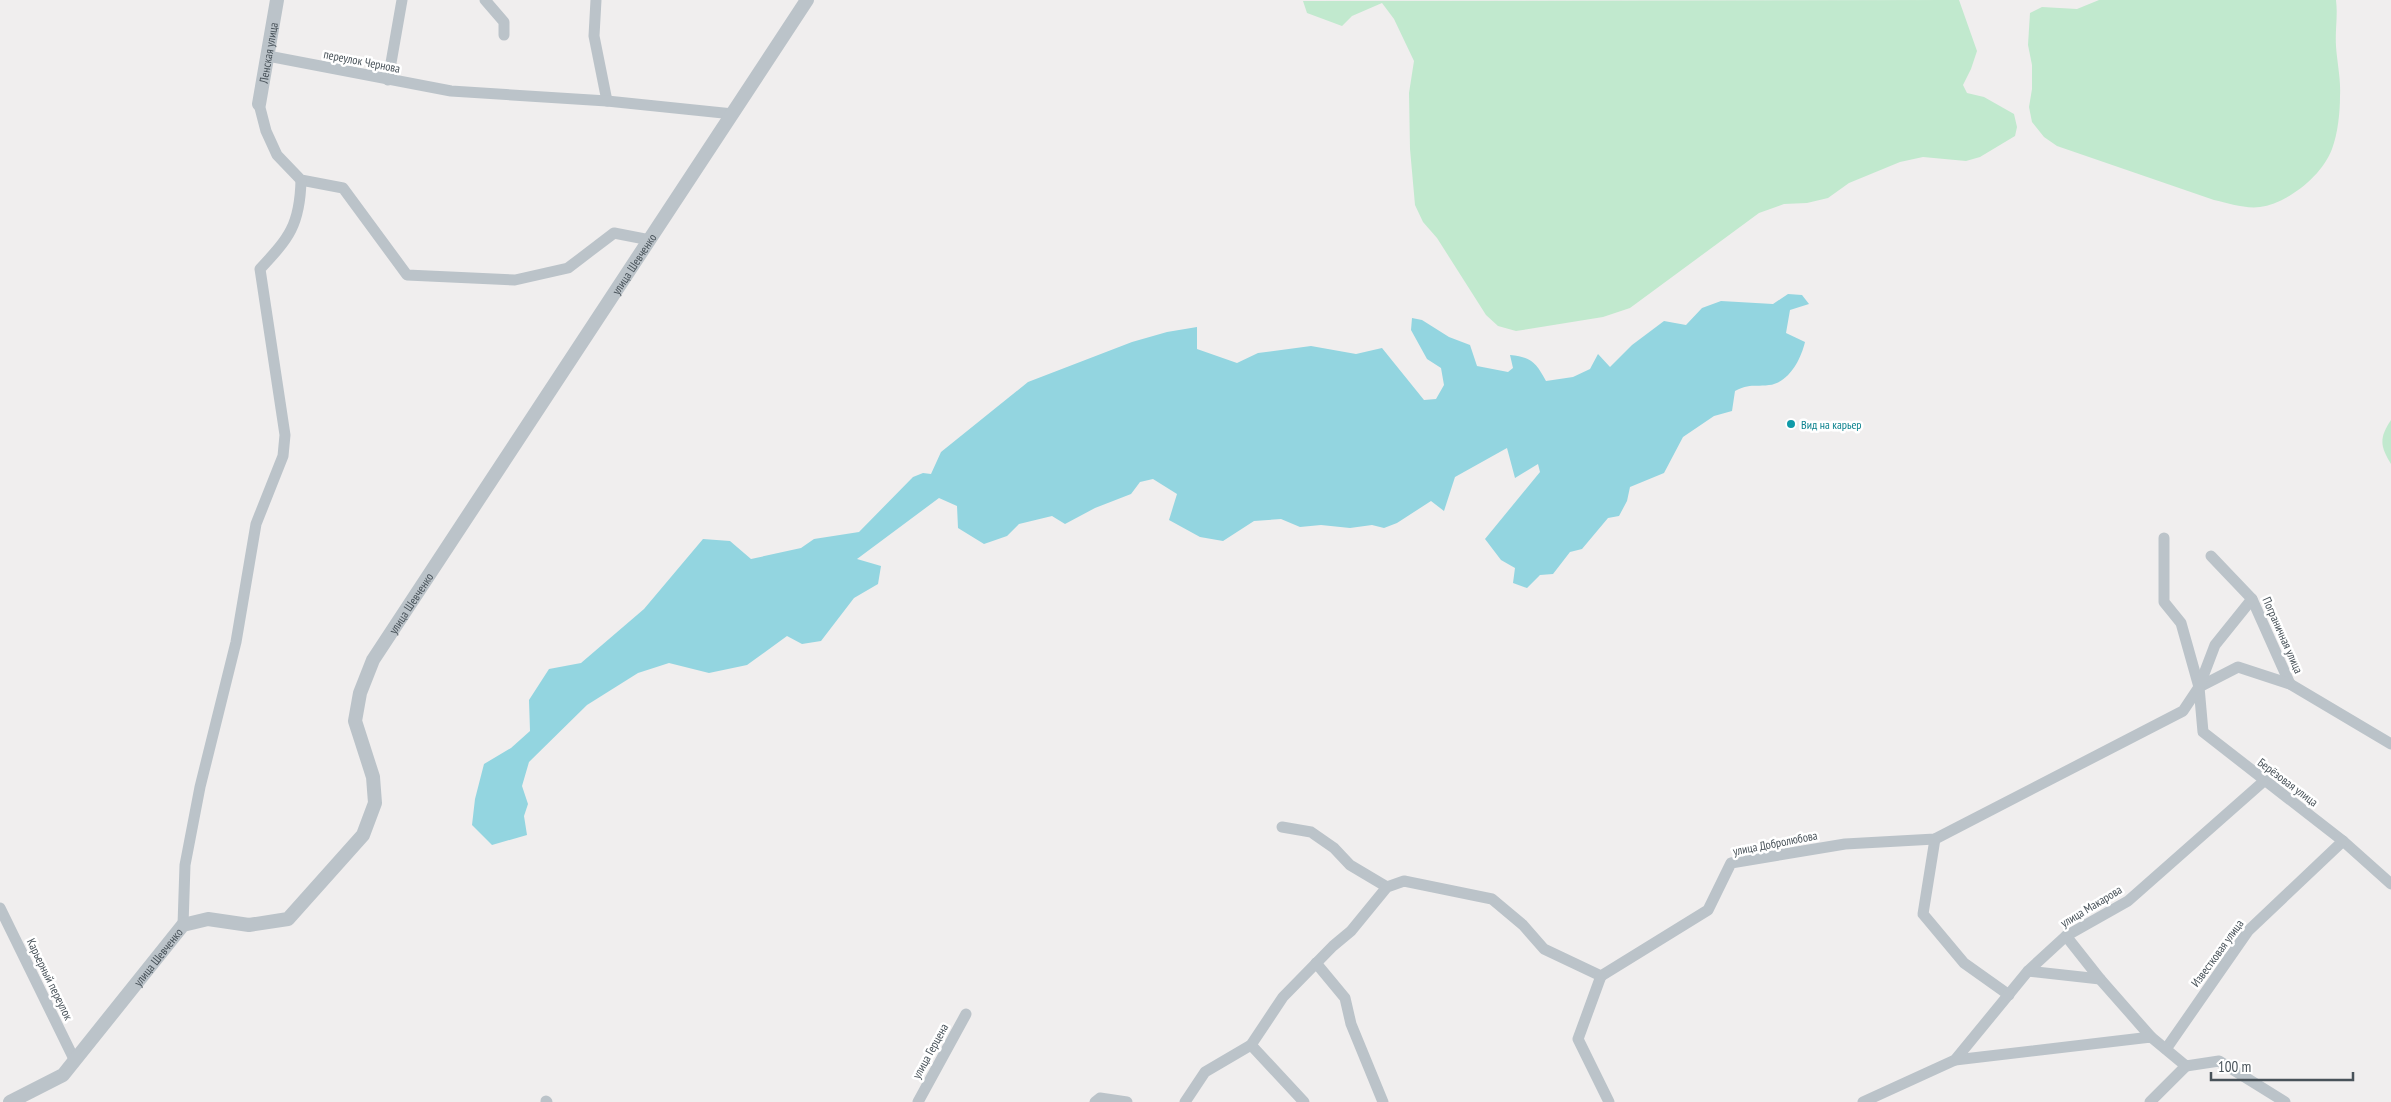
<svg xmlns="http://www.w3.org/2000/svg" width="2391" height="1102" font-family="'PT Sans Narrow',sans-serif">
	<rect width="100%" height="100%" fill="#f0eeee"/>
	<g fill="#c1e9ce">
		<path d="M1959,0L1977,51L1971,69L1963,85L1967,93L1984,97L2014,114L2017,127L2015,136L1980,157L1966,161L1923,157L1900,162L1849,183L1828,198L1807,203L1784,204L1759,213L1630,308L1603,317L1516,331L1498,326L1486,315L1437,238L1423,222L1415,205L1410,149L1409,93L1414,61L1394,19L1382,3L1352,16L1342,26L1307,13L1303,1Z"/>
		<path d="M2099,0H2336C2338,16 2335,30 2336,46C2337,62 2341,79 2340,96C2340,112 2338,133 2332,149C2322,176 2288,203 2260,207C2245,209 2228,203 2214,200L2057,146L2044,137L2032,122L2029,107L2032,89V65L2028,45L2030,13L2042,7L2077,9Z"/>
		<path d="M2391,420V464C2380,446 2379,438 2391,420Z"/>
	</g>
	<path fill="#93d5e0" d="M1788,294L1802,295L1809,304L1790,310L1786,333L1805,342C1801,359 1789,383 1769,385C1754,387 1750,383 1735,391L1732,411L1714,416L1683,437L1664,473L1630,487L1627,501L1619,516L1608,518L1582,549L1570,552L1553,574L1540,575L1527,588L1513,583L1515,568L1501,560L1485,539L1540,472L1538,464L1515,478L1507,448L1455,477L1444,511L1431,501L1397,523L1384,528L1372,525L1350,528L1321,525L1300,527L1281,519L1254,521L1223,541L1200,537L1169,520L1177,494L1153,479L1140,482L1131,494L1095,508L1065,524L1052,516L1019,524L1007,536L984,544L958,528L957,506L939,498L857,559L881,566L878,584L854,598L821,641L802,644L787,636L747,665L709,673L669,663L638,673L587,705L529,762L522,786L528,804L524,816L527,835L492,845L472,825L475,799L484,764L511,748L530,731L529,700L549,669L581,663L644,609L703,539L730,541L751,559L801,548L814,539L859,532L913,477L923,473L931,474L941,452L1028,382L1132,342L1167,332L1197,327V349L1237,363L1258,353L1311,346L1356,354L1382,348L1424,400L1436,399L1444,385L1441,368L1427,359L1411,330L1412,318L1422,320L1449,337L1470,345L1477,366L1508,372L1513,368L1510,355C1532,357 1536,363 1546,381L1573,377L1590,369L1598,354L1610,367L1632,345L1664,321L1686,325L1702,308L1721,301L1773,304Z"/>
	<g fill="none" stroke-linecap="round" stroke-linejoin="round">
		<g stroke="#bbc3c9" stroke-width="11">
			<path d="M485,0L504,22V35"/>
			<path d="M596,0L594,36L607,101"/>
			<path d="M268,56L451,91L607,101L733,114"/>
			<path d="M388,80L402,0"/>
			<path d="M259,104L266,131L277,155L301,180L343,188L407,275L515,280L568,268L614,233L650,240"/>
			<path d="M2164,538V602L2181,623L2199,687L2203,732L2343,841L2391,884"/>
			<path d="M2211,556L2252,599L2290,684"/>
			<path d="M2199,687L2238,667L2290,684L2391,744"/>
			<path d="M1282,827L1311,832L1334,848L1350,865L1387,887"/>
			<path d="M1935,839L1923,914L1964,963L2009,995"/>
			<path d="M0,908L75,1061"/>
			<path d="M183,925L185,865L200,787L236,642L256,524L283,456L285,435L260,269C289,238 300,225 301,180"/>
			<path d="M2066,936L2100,979L2151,1037"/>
			<path d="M1316,963L1345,998L1351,1024L1383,1102"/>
			<path d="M2028,971L2100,979"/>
			<path d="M1601,976L1578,1039L1609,1102"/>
			<path d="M1251,1045L1304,1102"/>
			<path d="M2166,1049L2248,931L2343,841"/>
			<path d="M1955,1060L2151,1037L2186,1066L2219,1061L2285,1102"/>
			<path d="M546,1101L547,1102"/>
			<path d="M918,1102L966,1014"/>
			<path d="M1095,1102L1100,1098L1127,1102"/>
			<path d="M1185,1102L1205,1072L1251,1045L1283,997L1333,946L1351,931L1387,887L1404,881L1492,899L1523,925L1544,949L1601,976L1708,910L1731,863L1845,844L1935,839L2183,711L2199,687L2215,645L2252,599"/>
			<path d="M1863,1102L1955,1060L2028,971L2066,936L2128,901L2264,781"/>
			<path d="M2150,1102L2186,1066"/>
		</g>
		<g stroke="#bbc3c9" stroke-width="14">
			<path id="s1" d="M259,104L277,0"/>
			<path id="s2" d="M10,1102L63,1075L183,925L208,919L249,925L288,919L363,835L375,803L373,777L355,721L360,693L373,660L807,0"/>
		</g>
	</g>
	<circle fill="#0f9aa8" stroke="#fff" stroke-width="2" cx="1791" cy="424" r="5"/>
	<g text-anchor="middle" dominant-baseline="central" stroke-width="5" stroke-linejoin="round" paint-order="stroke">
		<g font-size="12" fill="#485259" stroke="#fff">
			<text stroke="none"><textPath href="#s1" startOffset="52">Ленская улица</textPath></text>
			<text transform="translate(362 61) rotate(11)">переулок Чернова</text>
			<text stroke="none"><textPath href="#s2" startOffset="1128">улица Шевченко</textPath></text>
			<text stroke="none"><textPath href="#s2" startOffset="722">улица Шевченко</textPath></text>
			<text transform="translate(2283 635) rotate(66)">Пограничная улица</text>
			<text transform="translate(2288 782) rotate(37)">Берёзовая улица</text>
			<text transform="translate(1775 843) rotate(-11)">улица Добролюбова</text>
			<text transform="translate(2091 906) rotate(-31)">улица Макарова</text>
			<text transform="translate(2217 953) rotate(-54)">Известковая улица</text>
			<text stroke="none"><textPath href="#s2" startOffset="211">улица Шевченко</textPath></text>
			<text transform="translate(50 979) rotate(64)">Карьерный переулок</text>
			<text transform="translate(930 1051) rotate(-61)">улица Герцена</text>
		</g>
		<g font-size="12" fill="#0d838f" stroke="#fff" text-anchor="start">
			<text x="1801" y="424">Вид на карьер</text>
		</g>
	</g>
	<path d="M2211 1072v8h142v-8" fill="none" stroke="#485259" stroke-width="2.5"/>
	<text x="2218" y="1072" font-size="15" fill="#485259" stroke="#ffffff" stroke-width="4" paint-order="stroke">100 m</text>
</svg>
